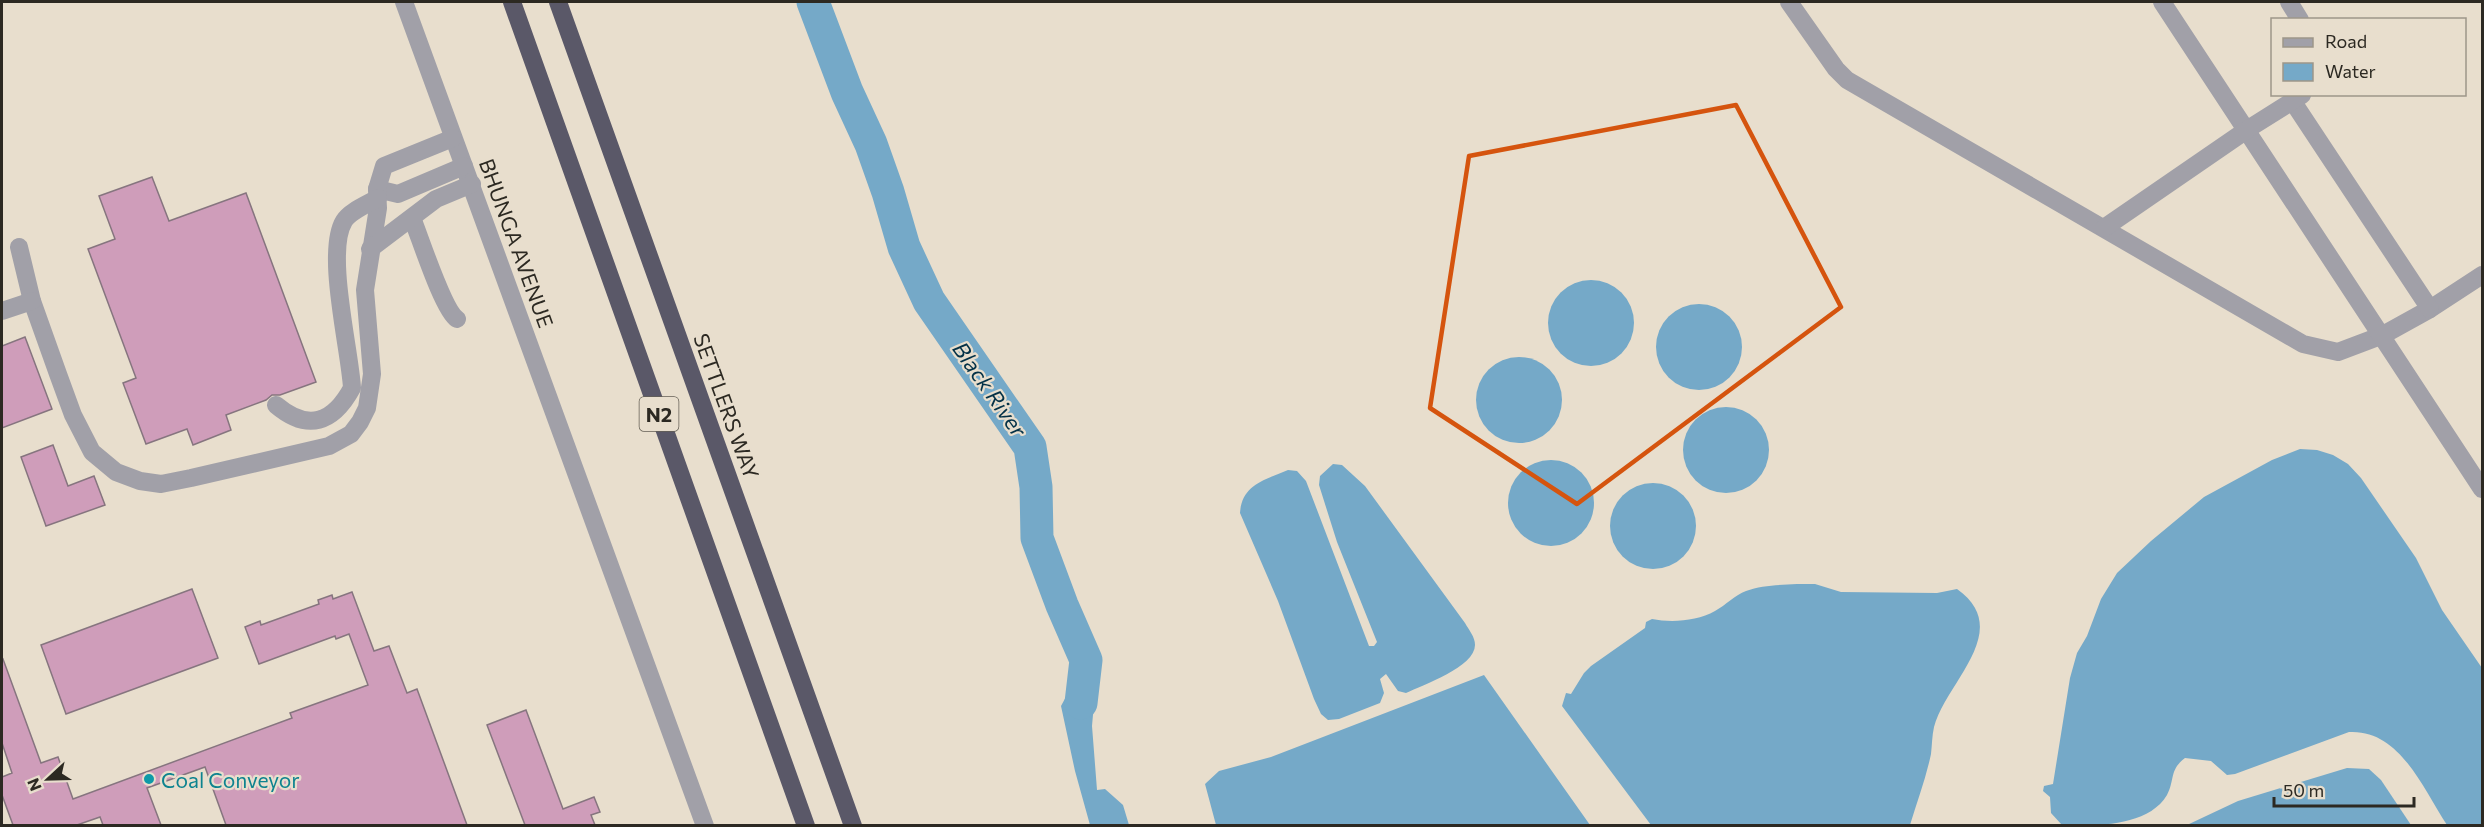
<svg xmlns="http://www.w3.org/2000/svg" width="2484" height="827" font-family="Commissioner,sans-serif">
	<rect width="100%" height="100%" fill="#e8decd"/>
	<g fill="#75a9c8">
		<circle cx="1591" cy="323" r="43"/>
		<circle cx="1699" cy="347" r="43"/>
		<circle cx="1519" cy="400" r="43"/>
		<circle cx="1726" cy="450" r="43"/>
		<path d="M2300,449L2317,450L2333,455L2348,464L2361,478L2416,558L2442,610L2482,668V825H2447C2423,789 2400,729 2349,732L2235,774L2227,775L2211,761L2185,758C2169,770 2175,780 2167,795C2148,827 2095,826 2062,825L2051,813L2050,797L2043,791L2044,786L2053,784L2070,678L2077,653L2087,636L2101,599L2117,573L2151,541L2204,497L2272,460Z"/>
		<circle cx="1551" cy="503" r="43"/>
		<path d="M1333,464L1342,465L1365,486L1465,623C1469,630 1475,637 1475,645C1475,667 1423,685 1406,693L1398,691L1386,674L1380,679L1384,693L1380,703L1339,719L1328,720L1321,714L1314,699L1278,601L1240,513C1242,484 1265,480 1288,470L1297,471L1306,481L1369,646H1374L1377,642L1337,542L1319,485L1320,476Z"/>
		<circle cx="1653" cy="526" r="43"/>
		<path d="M1797,584H1815L1841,592L1937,593L1957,589C2015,630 1946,682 1934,727C1932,736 1932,745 1931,754C1926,778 1917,802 1910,825H1651L1562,706L1566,693L1571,694L1584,673L1591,666L1645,628L1646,622L1652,619C1672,623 1697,621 1715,611C1726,605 1735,595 1746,591C1762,585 1780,585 1797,584Z"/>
		<path d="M1086,660L1097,669L1092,726L1097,790L1105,789L1123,805L1129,825H1090L1075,771L1061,706Z"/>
		<path d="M1484,675L1590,825H1216L1205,784L1219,771L1271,757Z"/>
		<path d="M2347,768L2369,769L2381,780L2411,825H2187L2238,801Z"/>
	</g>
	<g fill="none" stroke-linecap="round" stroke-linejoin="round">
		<path stroke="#75a9c8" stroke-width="33" d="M813,2L847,92L871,144L888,192L904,247L929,301L1030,447L1036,487L1037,538L1062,605L1086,660L1081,703"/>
	</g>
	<g fill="#cf9dba" stroke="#86757f" stroke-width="1.5">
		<path d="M152,177L169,221L246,193L316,382L280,395H272L266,400L226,415L231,430L193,445L187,429L146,444L123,383L136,378L88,249L115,239L99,196Z"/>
		<path d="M25,337L52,409L2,428V346Z"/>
		<path d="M53,445L68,486L94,476L105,505L46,526L21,457Z"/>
		<path d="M192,589L218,658L66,714L41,645Z"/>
		<path d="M352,592L374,651L389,646L407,693L417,689L467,825H226L205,767L147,788L161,825H103L100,817L77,825H13L2,795V777L12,773L2,743V660L3,659L41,763L58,757L73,799L292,718L290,713L368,685L349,634L336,639L335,636L259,664L245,627L260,621L261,625L319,604L318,600L332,595L333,599Z"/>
		<path d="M526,710L563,809L594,797L600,812L591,815L595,825H525L487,725Z"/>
	</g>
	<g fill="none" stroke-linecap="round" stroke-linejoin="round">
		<g stroke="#a1a0a8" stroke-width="18">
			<path d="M404,2L705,826"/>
			<path d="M1789,2L1836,69L1847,80L2303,344L2338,352L2383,335L2430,309L2482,275"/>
			<path d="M2162,2L2482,489"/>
			<path d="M2289,2L2300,20"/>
			<path d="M2293,102L2430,309"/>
			<path d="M377,189L398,194L464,166"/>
			<path d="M412,218C420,237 443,310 457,319"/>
			<path d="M2104,228L2248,129L2302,95"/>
			<path d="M19,247L32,301L58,374L73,415L92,452L116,472L140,481L161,484L191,478L329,446L351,434L360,422L367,408L372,374L365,290L378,208L377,189L384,166L453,138"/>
			<path d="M370,249L436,199L472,184"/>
			<path d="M2,311L32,301"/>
			<path d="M276,405C308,432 333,423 352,388C350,350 325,252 344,221C350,211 368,204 378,198"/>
		</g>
		<g stroke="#5a5868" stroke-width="18">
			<path d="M512,2L806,826"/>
			<path d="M558,2L853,826"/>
		</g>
	</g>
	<path fill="none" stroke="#d5540e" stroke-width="4.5" stroke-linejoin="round" d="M1736,105L1841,307L1577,504L1430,408L1469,156Z"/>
	<circle fill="#0f9aa8" stroke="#e8decd" stroke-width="2" cx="149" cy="779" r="6"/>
	<g text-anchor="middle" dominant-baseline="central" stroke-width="4.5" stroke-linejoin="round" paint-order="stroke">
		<rect fill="#e8decd" stroke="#645f55" stroke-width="1.5" x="639.5" y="397" width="39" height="34" rx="4.5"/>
		<g font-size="20" font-weight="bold" fill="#2c2922">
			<text x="659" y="414">N2</text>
		</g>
		<g font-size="21" fill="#2c2922" stroke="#e8decd">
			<text transform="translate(517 243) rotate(70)">BHUNGA AVENUE</text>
			<text transform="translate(727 406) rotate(70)">SETTLERS WAY</text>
		</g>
		<g font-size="21" fill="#0d838f" stroke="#e8decd" text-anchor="start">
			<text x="161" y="779">Coal Conveyor</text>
		</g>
		<g font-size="22" font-style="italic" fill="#033147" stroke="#e8decd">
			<text transform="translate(990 389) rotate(55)">Black River</text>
		</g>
	</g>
	<rect width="2484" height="827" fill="none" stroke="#2c2922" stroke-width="6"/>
	<rect x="2271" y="18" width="195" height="78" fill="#e8decd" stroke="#9d9689" stroke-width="1.5"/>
	<rect x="2283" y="38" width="30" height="9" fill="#a1a0a8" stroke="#9d9689" stroke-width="1.5"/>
	<text x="2325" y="48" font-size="18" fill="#2c2922">Road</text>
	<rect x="2283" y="63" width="30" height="18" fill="#75a9c8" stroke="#9d9689" stroke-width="1.5"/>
	<text x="2325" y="78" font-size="18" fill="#2c2922">Water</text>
	<g transform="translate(48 779) rotate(248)" stroke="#e8decd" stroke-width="4.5" paint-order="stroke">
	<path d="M0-4.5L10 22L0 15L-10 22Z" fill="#2c2922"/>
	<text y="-9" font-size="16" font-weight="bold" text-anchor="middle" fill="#2c2922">N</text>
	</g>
	<path d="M2274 797v9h140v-9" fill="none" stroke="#2c2922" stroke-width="3"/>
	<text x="2283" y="797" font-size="18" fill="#2c2922" stroke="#e8decd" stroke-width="4.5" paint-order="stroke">50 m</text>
</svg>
